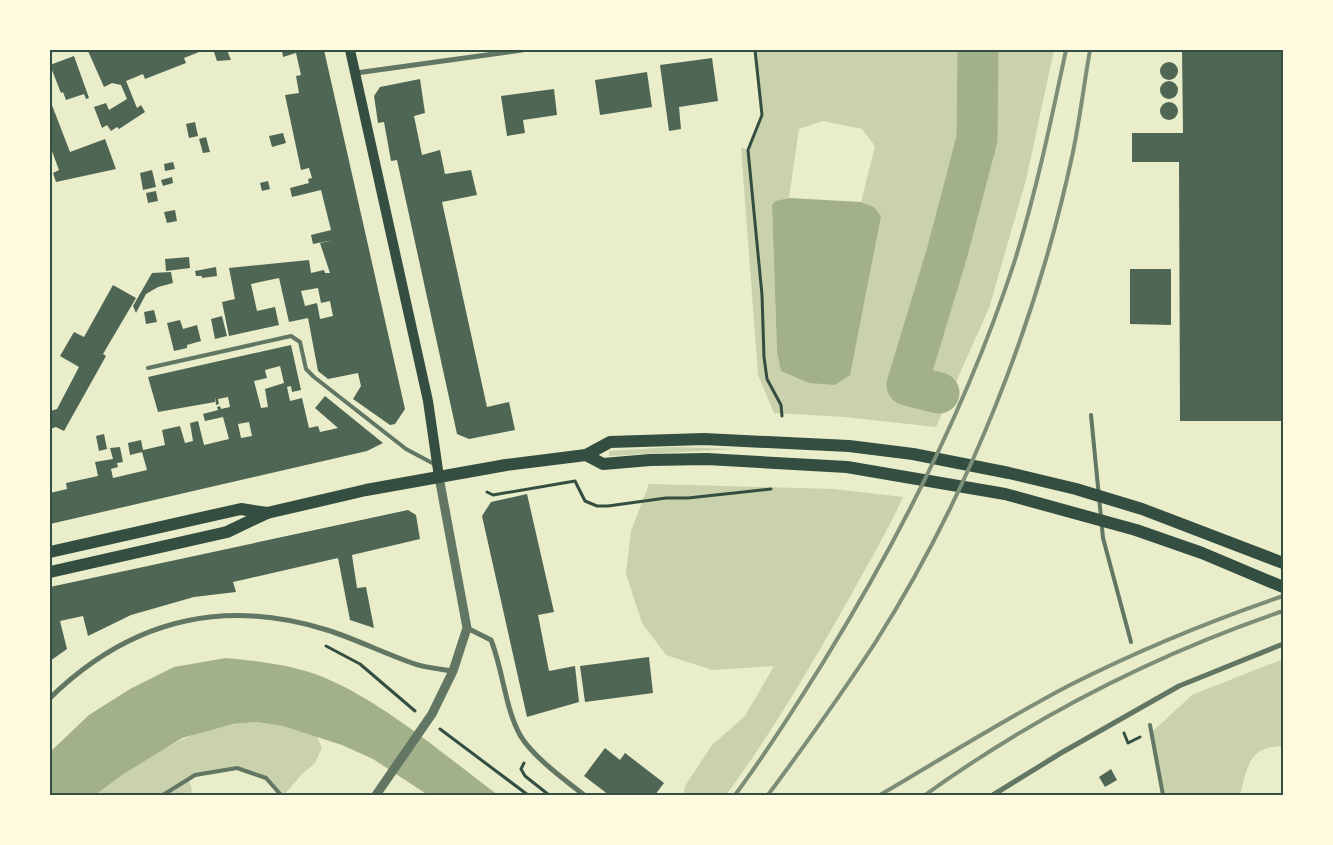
<svg xmlns="http://www.w3.org/2000/svg" width="1333" height="845" font-family="Barlow,sans-serif">
	<rect width="100%" height="100%" fill="#e9edc9"/>
	<g fill="#cad2ad" fill-rule="evenodd">
		<path d="M755,50H1054L1026,180L989,308L936,427L844,417L774,413L758,375L741,147L747,150L762,115ZM823,121L862,129L875,146L861,202L874,207L781,371L777,353L772,205L775,201L789,198L799,129Z"/>
		<path d="M674,447L736,449L609,456V451Z"/>
		<path d="M649,484L834,489L903,497C885,536 863,573 842,611C806,674 769,737 726,795H683L685,786L712,745L745,716L774,666L712,670L666,655L642,623L626,574L631,531Z"/>
		<path d="M1283,659V746C1248,747 1248,766 1240,795H1163L1152,732L1192,695Z"/>
		<path d="M256,722L283,726L317,736L322,748L315,763L302,774L284,795H281C277,790 271,781 265,777C246,766 208,767 189,780L192,790L190,795H95C108,784 122,775 136,766C180,738 203,726 256,722Z"/>
	</g>
	<g fill="#a3b18a">
		<path d="M789,198L861,202L874,207L881,216L850,375L835,385L809,383L781,371L777,353L772,205L775,201Z"/>
		<path d="M226,658C256,661 286,664 315,674C378,697 444,755 498,795H428L373,759L342,745L283,726L256,722L233,724L182,738L122,775L95,795H50V752L89,715L130,689L174,667Z"/>
	</g>
	<g fill="none" stroke-linecap="round" stroke-linejoin="round">
		<path stroke="#a3b18a" stroke-width="41" d="M939,393L907,385L947,253L977,139L978,50"/>
	</g>
	<g fill="#4f6655" fill-rule="evenodd">
		<path d="M91,50H204L184,58L186,63L145,79L143,74L126,81L137,108L141,105L145,112L119,129L117,127L111,131L107,125L102,128L94,107L106,103L109,110L127,99L121,85L112,83L104,87L88,51Z"/>
		<path d="M210,50H227L231,60L217,61L214,52Z"/>
		<path d="M282,50H324L405,409L395,424L390,425L353,399L361,386L358,373L328,379L318,371L308,318L289,322L279,278L251,284L257,311L275,307L279,325L229,336L222,302L235,299L229,268L309,260L311,273L324,270L325,273H330L320,243L333,240L313,244L311,235L331,230L321,190L292,197L290,188L309,183L308,179L312,178L309,168L301,170L285,95L299,93L296,76L301,75L296,53L283,57ZM318,288L321,303L330,301L333,316L320,319L317,303L305,306L301,291Z"/>
		<path d="M1182,50H1283V421H1180L1179,162H1132V133H1183Z"/>
		<path d="M74,56L89,98L86,99L84,94L66,100L63,92L61,93L50,65Z"/>
		<path d="M712,58L718,101L679,107L681,129L669,131L660,65Z"/>
		<circle cx="1169" cy="71" r="9"/>
		<path d="M647,72L652,107L600,115L595,80Z"/>
		<path d="M420,79L425,113L414,116L422,155L440,150L445,174L471,170L477,195L442,202L487,407L509,402L515,430L469,439L457,434L397,160L391,161L384,122L378,123L374,96L380,87Z"/>
		<circle cx="1169" cy="90" r="9"/>
		<path d="M554,89L557,115L523,120L525,133L507,136L501,96Z"/>
		<path d="M50,100L70,152L105,139L116,169L56,182L53,173L59,170L50,146Z"/>
		<circle cx="1169" cy="111" r="9"/>
		<path d="M195,122L198,136L189,138L186,124Z"/>
		<path d="M283,133L286,143L272,147L269,136Z"/>
		<path d="M206,137L210,152L203,153L199,139Z"/>
		<path d="M173,162L175,169L165,171L164,164Z"/>
		<path d="M152,170L156,187L143,190L140,173Z"/>
		<path d="M172,177L173,183L163,186L161,180Z"/>
		<path d="M268,181L270,189L262,191L260,183Z"/>
		<path d="M156,191L158,201L148,203L146,193Z"/>
		<path d="M175,210L177,221L167,223L164,212Z"/>
		<path d="M189,257L190,268L166,271L165,259Z"/>
		<path d="M216,267L217,276L202,278V276H196L195,271Z"/>
		<path d="M1130,269H1171V325L1130,324Z"/>
		<path d="M171,272L173,283L158,287L146,294L136,313L133,306L152,273Z"/>
		<path d="M113,285L136,298L103,354L106,356L64,431L56,427L50,429V411L57,409L79,367L60,356L74,332L84,337Z"/>
		<path d="M154,310L157,322L146,324L144,312Z"/>
		<path d="M222,316L227,336L215,339L211,319Z"/>
		<path d="M180,320L183,329L197,325L201,341L187,345V348L174,351L167,323Z"/>
		<path d="M291,345L301,390L292,392L291,386L287,387L290,401L302,398L309,428L318,426L320,432L338,428L315,408L325,396L383,443L367,451L50,524V493L67,489L66,483L98,476L95,462L113,459L110,448L120,447L123,462L117,463L118,467L111,469L113,478L147,470L142,452L130,455L128,443L141,440L143,450L165,445L162,430L180,426L185,443L193,441L190,423L198,421L204,445L229,439L223,417L205,421L203,414L218,410L217,407L220,406L221,409L230,407L228,397L218,399L219,404L216,405L215,397V402L158,412L148,377ZM280,366L284,383L265,389L268,407L261,408L254,381L267,378L265,370ZM249,422L252,436L241,438L238,424Z"/>
		<path d="M104,434L107,449L99,451L96,436Z"/>
		<path d="M527,494L554,612L538,615L549,671L575,666L579,702L527,717L482,516L491,502Z"/>
		<path d="M408,510L416,515L420,539L352,555L357,588L366,587L374,628L350,620L338,558L233,582L236,592L194,597L131,615L88,636L83,616L60,621L67,649L50,661V587Z"/>
		<path d="M649,657L653,693L585,702L580,666Z"/>
		<path d="M605,748L620,760L625,753L664,783L655,795H609L584,776Z"/>
		<path d="M1111,769L1117,780L1105,787L1099,777Z"/>
	</g>
	<g fill="none" stroke-linecap="round" stroke-linejoin="round">
		<g stroke="#344e41" stroke-width="3">
			<path d="M755,50L762,115L748,150L762,295L764,357L767,379L781,405L782,416"/>
			<path d="M487,492L493,495L575,481L585,501L597,506H608L666,498H688L771,489"/>
			<path d="M326,646L360,664L415,711"/>
			<path d="M440,729L528,795"/>
			<path d="M1124,733L1128,743L1140,737"/>
			<path d="M524,763L521,769L525,776L549,795"/>
		</g>
		<g stroke="#617663" stroke-width="4">
			<path d="M148,368L291,336L300,342L306,369L314,377L406,449L436,465"/>
			<path d="M1091,415L1103,538L1131,642"/>
			<path d="M1150,725L1163,795"/>
			<path d="M163,795L195,775L237,768L266,778L281,795"/>
		</g>
		<g stroke="#617663" stroke-width="5">
			<path d="M356,73L522,50"/>
			<path d="M467,628L491,640C503,670 505,708 520,735C532,756 565,780 584,795"/>
			<path d="M50,698C129,621 221,597 327,630C356,639 383,653 412,663C425,668 440,669 453,671"/>
			<path d="M993,795L1061,753L1179,686L1283,644"/>
		</g>
		<path stroke="#617663" stroke-width="9" d="M376,795L432,714L453,671L467,628L439,477"/>
		<path stroke="#344e41" stroke-width="10" d="M350,50L428,401L439,477"/>
		<g stroke="#344e41" stroke-width="12">
			<path d="M586,455L603,464L650,460L707,459L847,467L1005,494L1136,530L1202,553L1283,587"/>
			<path d="M50,552L241,509L267,513"/>
			<path d="M50,572L227,532L267,513L366,490L506,465L586,455L610,442L704,439L849,446L913,454L1009,473L1076,489L1142,509L1283,563"/>
		</g>
		<g stroke="#7c8e77" stroke-width="4">
			<path d="M735,795C767,752 796,706 824,661C902,534 968,404 1014,263C1036,193 1051,121 1066,50"/>
			<path d="M768,795C805,745 841,695 875,643C968,497 1037,321 1073,152C1080,118 1084,84 1090,50"/>
			<path d="M880,795C943,758 1005,719 1070,685C1139,650 1210,621 1283,596"/>
			<path d="M925,795C1035,716 1154,655 1283,611"/>
		</g>
	</g>
	<rect width="1333" height="845" fill="none" stroke="#fefae0" stroke-width="102"/>
	<rect x="51" y="51" width="1231" height="743" fill="none" stroke="#344e41" stroke-width="2"/>
</svg>
